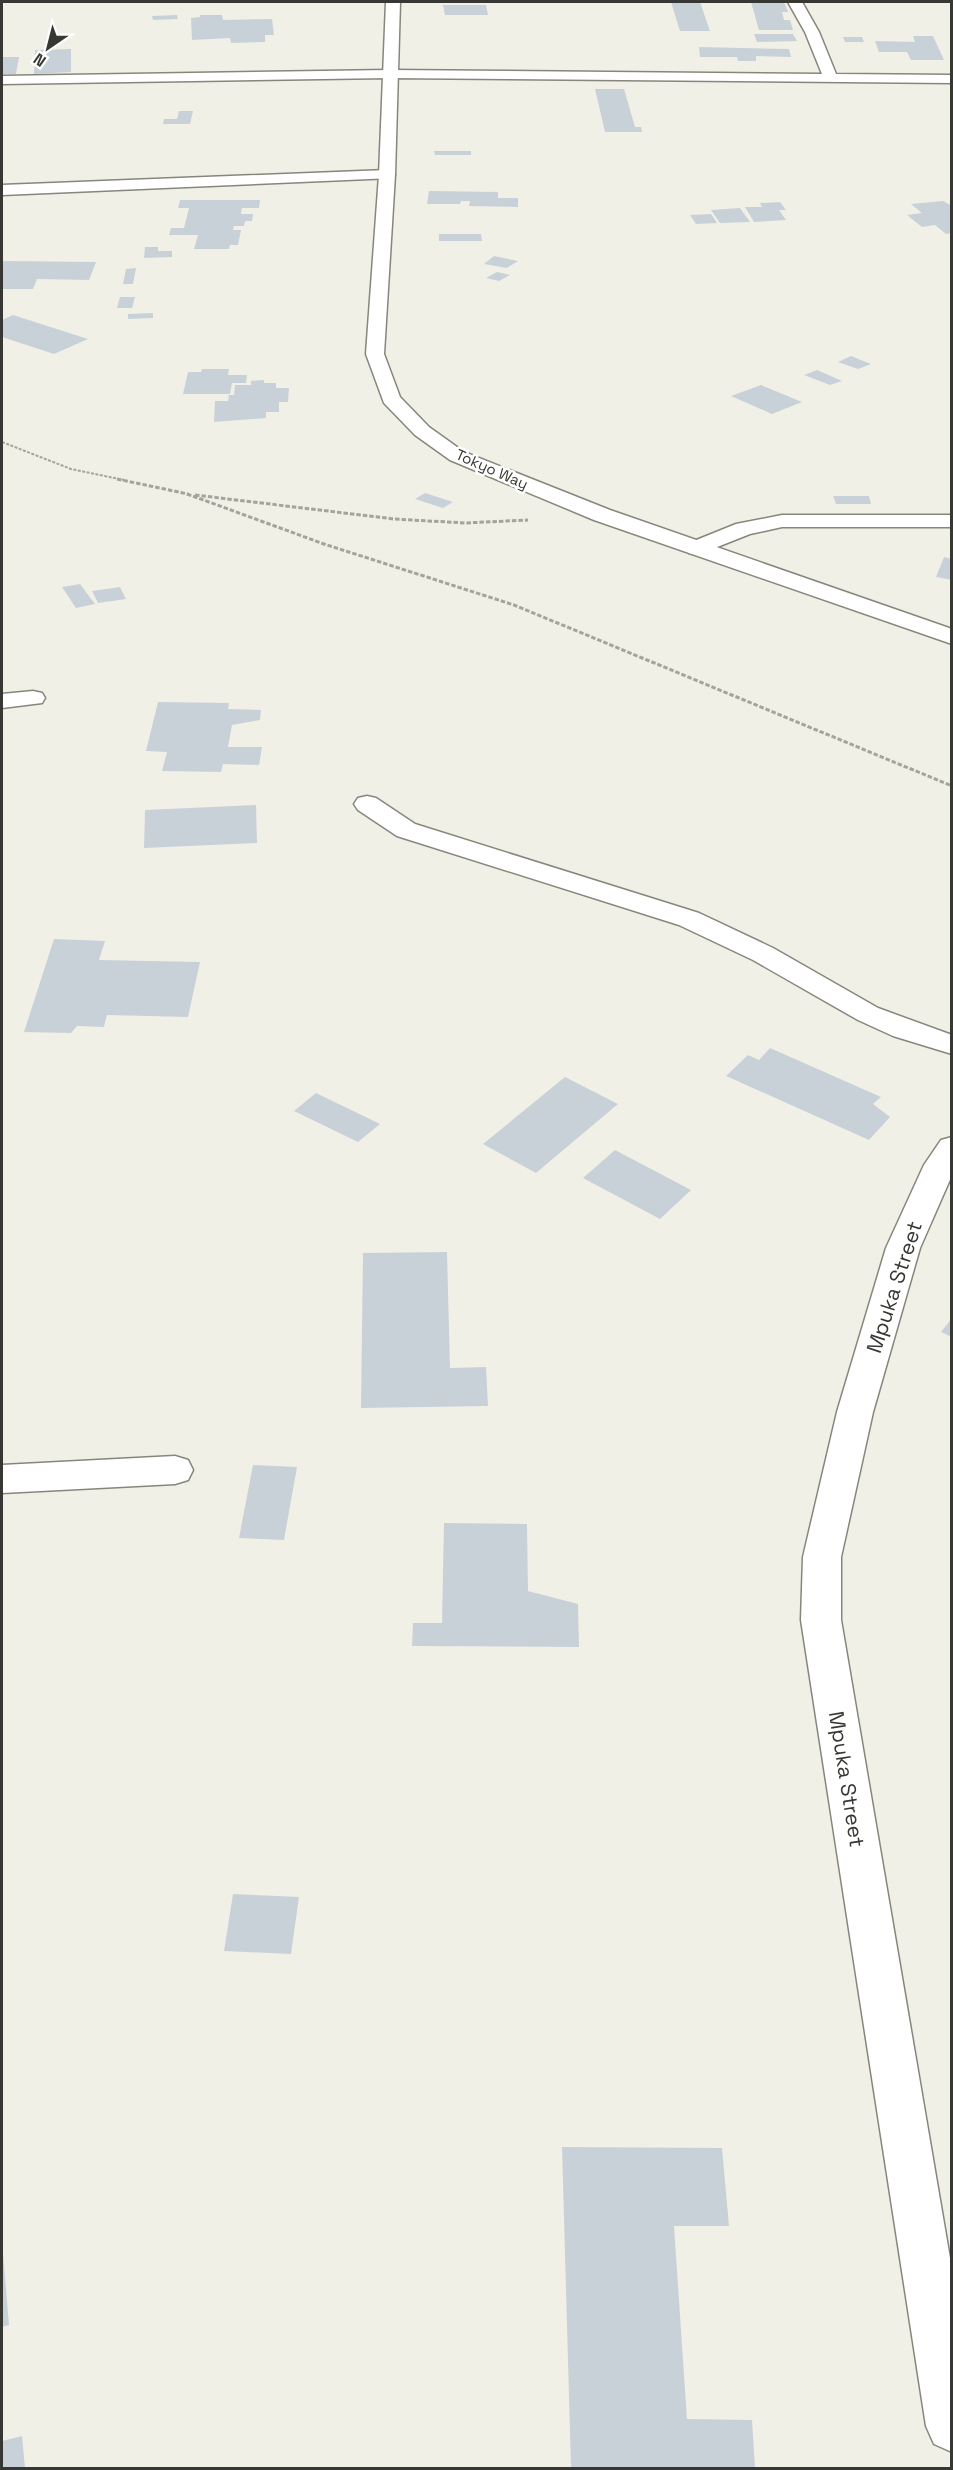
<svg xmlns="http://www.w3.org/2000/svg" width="953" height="2470" font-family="'Space Grotesk',sans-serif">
	<rect width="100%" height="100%" fill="#f1f0e6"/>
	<g fill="#c9d1d8">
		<path d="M671,2H700L710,31H680Z"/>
		<path d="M751,2H784L788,12H782L784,20H790L793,30H759Z"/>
		<path d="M443,5H486L488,15H445Z"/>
		<path d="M177,15L178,19L153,20L152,16Z"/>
		<path d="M200,15H222L223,20L272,19L274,35H265V42L231,43L230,38L192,40L191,18L200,17Z"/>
		<path d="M754,34H793L797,41L757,42Z"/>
		<path d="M913,36H933L944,60H911L907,52H879L875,41L915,42Z"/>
		<path d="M843,37H862L864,42H845Z"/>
		<path d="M699,47L789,49L791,57L756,56V61H738L737,57H700Z"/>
		<path d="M71,49V72L34,74L35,50Z"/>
		<path d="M2,57H19L16,74H2Z"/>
		<path d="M595,89H624L635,127H641L642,132H605Z"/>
		<path d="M179,111H193L190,124H163L164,119H177Z"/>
		<path d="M434,151H471V155H435Z"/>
		<path d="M429,191L498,192V198H518V207L469,206L470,201H461L460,204H427Z"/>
		<path d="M180,200H260L259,208H242L241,214H253L252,221H245L244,226H234L233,230H241L238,245H230L229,249H194L198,235H169L171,228H184L189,208H178Z"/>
		<path d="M943,201L952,206V233L946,234L935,225L922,227L907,215L922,213L911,204Z"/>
		<path d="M780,202L786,210H779L786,220L754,222L745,207H762L760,203Z"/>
		<path d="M740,208L750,222L720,223L711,210Z"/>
		<path d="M711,214L717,223L696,224L690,215Z"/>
		<path d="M439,234H481L482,241H439Z"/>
		<path d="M145,247H158V251H172V257L144,258Z"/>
		<path d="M494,256L518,261L507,268L484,264Z"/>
		<path d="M2,261L96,262L89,280L37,279L33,289H2Z"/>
		<path d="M136,268L133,284H123L126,269Z"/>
		<path d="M497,272L510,275L499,281L486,278Z"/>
		<path d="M120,297H135L132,308H117Z"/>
		<path d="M153,313V318L128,319V314Z"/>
		<path d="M13,315L88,339L54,354L2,337V320Z"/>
		<path d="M851,356L871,364L858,369L838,362Z"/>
		<path d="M202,369H229L228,375H247L246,383H232L230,394H183L188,372H201Z"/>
		<path d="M817,370L842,381L830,385L804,375Z"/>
		<path d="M264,380V383H276V388H289L288,402H279V412H266V418L214,422L215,401H228L229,395H234L235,385H251V381Z"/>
		<path d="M761,385L802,402L772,414L731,396Z"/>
		<path d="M425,493L453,502L443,508L415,499Z"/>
		<path d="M833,496H869L871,504H836Z"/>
		<path d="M944,557L952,559V580L936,577Z"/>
		<path d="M80,584L95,604L76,608L62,587Z"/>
		<path d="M120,587L126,599L98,603L92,591Z"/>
		<path d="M158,702L229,703L228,709L261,710L260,720L232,725L228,747H262L259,765L223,764L221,772L162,771L167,752L146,751Z"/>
		<path d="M256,805L257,843L144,848L145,810Z"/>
		<path d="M54,939L105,941L99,960L200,962L188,1017L107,1015L104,1027L77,1026L71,1033L24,1032Z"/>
		<path d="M770,1048L881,1097L873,1104L890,1117L869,1140L726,1076L748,1055L759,1060Z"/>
		<path d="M565,1077L618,1104L536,1173L483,1144Z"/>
		<path d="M316,1093L380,1124L358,1142L294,1111Z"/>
		<path d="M615,1150L691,1190L660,1219L583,1178Z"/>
		<path d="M447,1252L450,1368L486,1367L488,1406L361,1408L363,1253Z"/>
		<path d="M952,1318V1337L941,1332Z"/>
		<path d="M253,1465L297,1467L284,1540L239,1538Z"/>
		<path d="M444,1523L527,1524L528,1591L578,1604L579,1647L412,1646L413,1623H442Z"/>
		<path d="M233,1894L299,1897L291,1954L224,1951Z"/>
		<path d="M562,2147L722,2148L729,2226H674L687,2419L752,2420L755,2468H571Z"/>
		<path d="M2,2241L9,2325L2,2327Z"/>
		<path d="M22,2436L25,2468H2V2441Z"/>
	</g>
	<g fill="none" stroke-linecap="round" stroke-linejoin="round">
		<defs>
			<g id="minor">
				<path d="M788,2H802L819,32L836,74L952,75V83L389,78L2,84V76L389,70L822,74L805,32Z"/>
				<path d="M387,170L393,172L395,175L393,178L2,195V185Z"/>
				<path d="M782,515H952V527H782L750,534L697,555L689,553L686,548L689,543L736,524Z"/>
				<path d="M33,691L42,693L45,698L42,703L2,708V694Z"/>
				<path d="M367,796L376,798L415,824L699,913L773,948L878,1008L952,1035V1054L893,1036L858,1020L753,960L679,925L397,836L358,810L354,804L358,798Z"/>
				<path d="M952,1137V1175L920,1248L873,1412L841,1557V1620L952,2270V2452L934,2444L926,2426L801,1620L803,1557L837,1412L886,1248L924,1165L941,1140Z"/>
				<path d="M175,1456L188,1460L193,1470L188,1480L175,1484L2,1493V1465Z"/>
			</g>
			<path id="tertiary" d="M386,2H400L395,175L384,354L400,397L429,427L464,452L610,510L952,629V644L594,520L450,460L415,435L384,403L366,354L379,175Z"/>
		</defs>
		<use href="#minor" stroke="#87867d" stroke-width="3"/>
		<use href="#tertiary" stroke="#87867d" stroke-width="3"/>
		<path stroke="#a4a49c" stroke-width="2" stroke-dasharray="3 1.5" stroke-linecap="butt" d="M2,442L71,469L124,480"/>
		<g stroke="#a4a49c" stroke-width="3" stroke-dasharray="4.5 2" stroke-linecap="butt">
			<path d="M117,479L188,494"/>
			<path d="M187,494L324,544L514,605L952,786"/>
			<path d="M195,495L394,519L465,523L528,520"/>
		</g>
		<use href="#minor" fill="#fff" fill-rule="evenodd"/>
		<use href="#tertiary" fill="#fff" fill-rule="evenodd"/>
	</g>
	<g text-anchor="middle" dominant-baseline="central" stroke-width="5" stroke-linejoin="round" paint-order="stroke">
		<g font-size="15" fill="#373733" stroke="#fff">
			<text transform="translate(492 469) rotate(24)">Tokyo Way</text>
		</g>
		<g font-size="21" fill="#373733" stroke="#fff">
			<text transform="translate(894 1287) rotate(-72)">Mpuka Street</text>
			<text transform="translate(847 1779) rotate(81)">Mpuka Street</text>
		</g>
	</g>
	<rect width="953" height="2470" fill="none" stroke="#373733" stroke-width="6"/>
	<g transform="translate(48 48) rotate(215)" stroke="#ffffff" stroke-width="4.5" paint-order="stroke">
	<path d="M0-4.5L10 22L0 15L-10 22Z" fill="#373733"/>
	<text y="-9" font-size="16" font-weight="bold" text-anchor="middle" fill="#373733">N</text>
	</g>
</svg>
